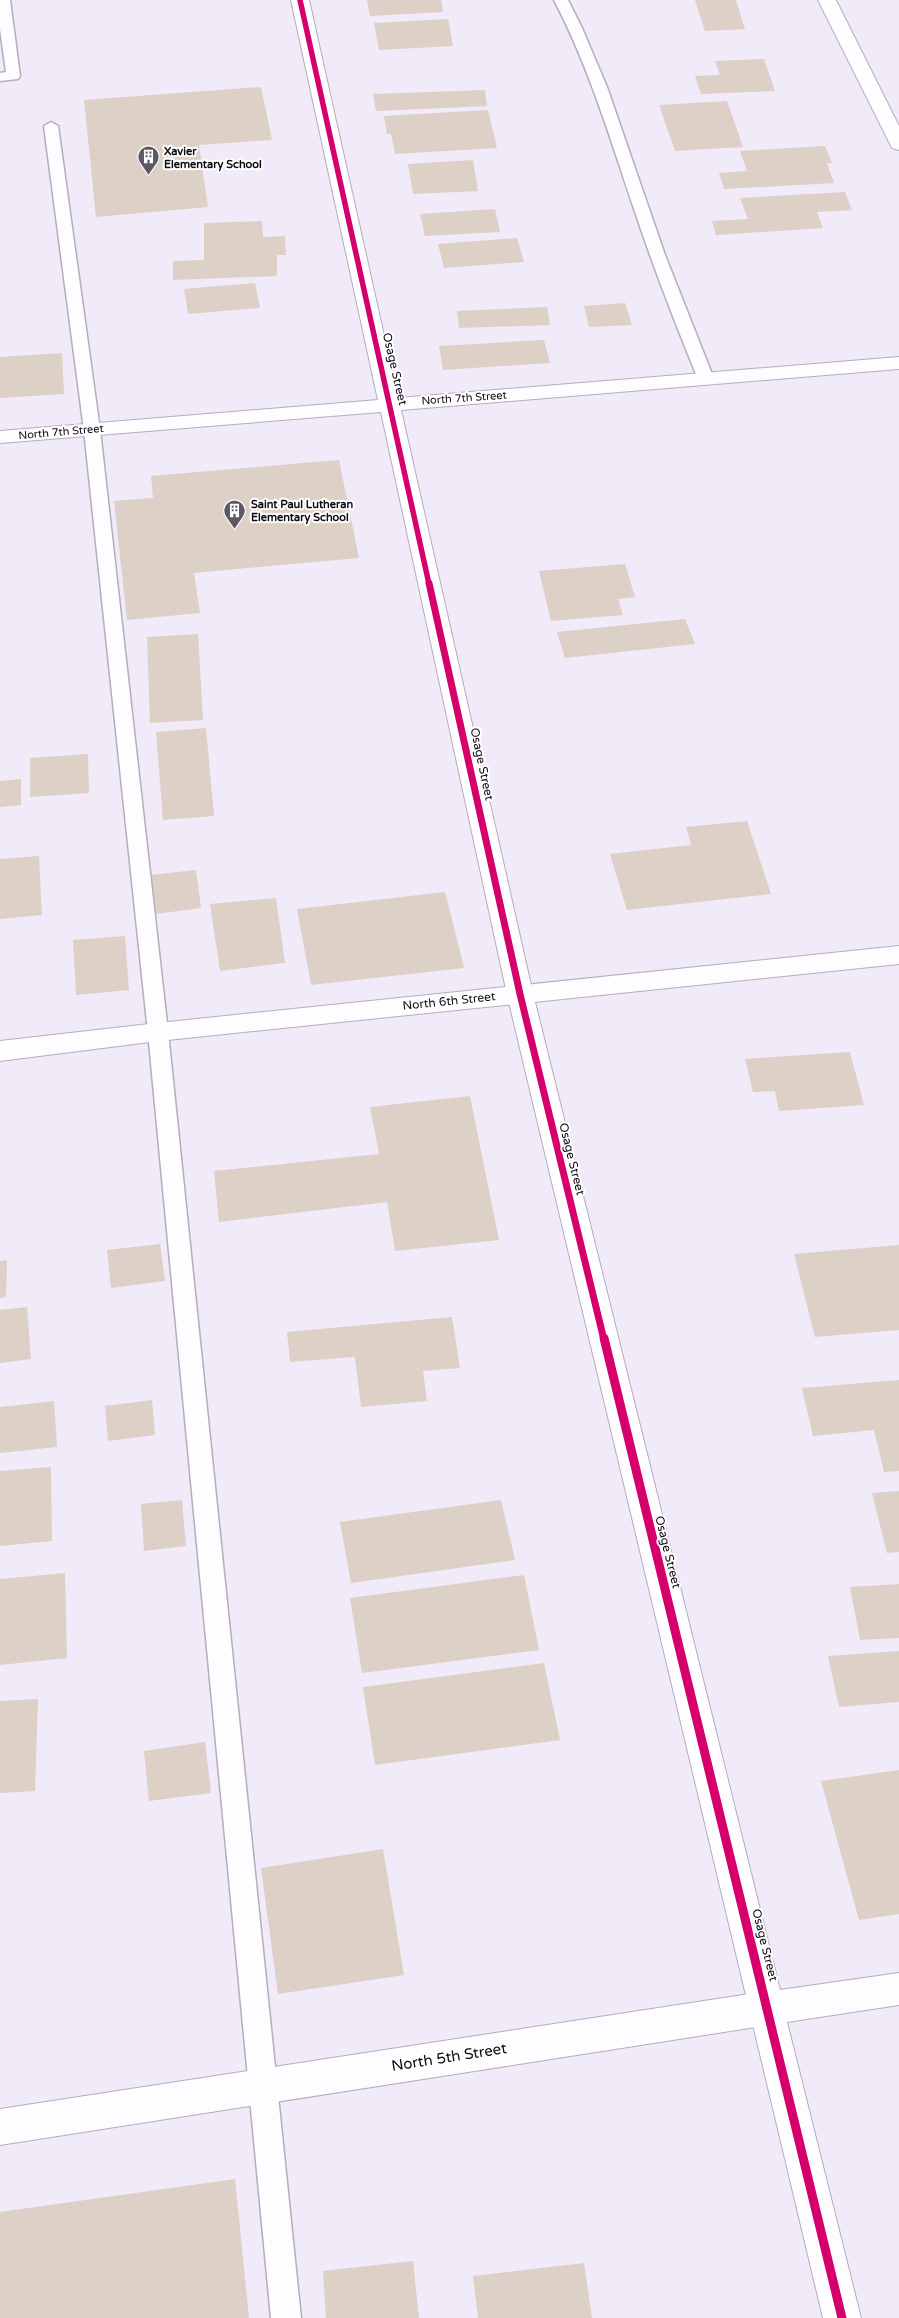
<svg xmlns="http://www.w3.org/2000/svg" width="899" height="2318" font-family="'Varela Round',sans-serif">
	<rect width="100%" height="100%" fill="#f1eaf9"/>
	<g fill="#dcd0c7">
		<path d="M367,0H441L443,12L370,16Z"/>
		<path d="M695,0H736L745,29L705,31Z"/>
		<path d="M448,19L453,46L379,50L374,23Z"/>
		<path d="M764,59L775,91L701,94L695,76L720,75L715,61Z"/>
		<path d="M261,87L272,140L199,145L208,207L96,217L84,100Z"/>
		<path d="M485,90L487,106L376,111L373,94Z"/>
		<path d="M727,101L743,147L675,151L659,105Z"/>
		<path d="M488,110L497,148L395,154L391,134H387L384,116Z"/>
		<path d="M825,146L832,163H827L834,183L724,189L719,173L747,171L740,151Z"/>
		<path d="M473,160L478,191L413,194L408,164Z"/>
		<path d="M845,192L852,210L817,212L823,228L716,235L712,221L748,219L740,198Z"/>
		<path d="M495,209L500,232L425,236L420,214Z"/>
		<path d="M262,221L263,237L285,236L286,255H277V276L173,280V261L204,260V223Z"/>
		<path d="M517,238L524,262L444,268L438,244Z"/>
		<path d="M255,283L260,308L188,314L184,289Z"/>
		<path d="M625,303L632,325L589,327L584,306Z"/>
		<path d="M547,307L550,325L459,328L457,311Z"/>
		<path d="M544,340L550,363L443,370L439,346Z"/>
		<path d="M62,353L64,394L0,398V357Z"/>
		<path d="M339,460L359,558L194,573L200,613L127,620L114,501L153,498L151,476Z"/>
		<path d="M625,564L635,597L618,599L623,615L551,621L539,571Z"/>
		<path d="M685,619L695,644L565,658L557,632Z"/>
		<path d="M198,634L203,720L150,723L147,637Z"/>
		<path d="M206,728L214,816L163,820L156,732Z"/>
		<path d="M88,754L89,793L30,797V758Z"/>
		<path d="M21,779V805L0,807V781Z"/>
		<path d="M747,821L771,894L627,910L610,854L691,845L686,827Z"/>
		<path d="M39,856L42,915L0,919V859Z"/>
		<path d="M196,870L201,908L156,914L151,875Z"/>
		<path d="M445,892L464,968L311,985L297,909Z"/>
		<path d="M276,898L285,963L220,971L210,904Z"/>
		<path d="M125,936L129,990L76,995L73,940Z"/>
		<path d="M850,1052L864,1105L779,1111L775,1091L753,1092L745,1059Z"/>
		<path d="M470,1096L499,1240L395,1251L387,1202L219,1222L214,1171L379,1154L370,1107Z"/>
		<path d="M160,1244L165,1281L111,1288L107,1250Z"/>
		<path d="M899,1245V1330L815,1337L794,1254Z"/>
		<path d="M7,1260L6,1297L0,1298V1261Z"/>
		<path d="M27,1307L31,1359L0,1363V1310Z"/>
		<path d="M452,1317L460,1368L423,1371L427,1401L361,1407L355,1357L290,1362L287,1332Z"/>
		<path d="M899,1380V1471L884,1472L874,1430L813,1436L802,1388Z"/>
		<path d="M152,1400L155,1435L108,1441L105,1406Z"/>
		<path d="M54,1401L57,1447L0,1453V1407Z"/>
		<path d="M51,1467L52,1541L0,1546V1471Z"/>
		<path d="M899,1491V1552L887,1553L872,1493Z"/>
		<path d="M182,1500L186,1546L144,1551L141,1504Z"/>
		<path d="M501,1500L515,1560L351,1583L340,1522Z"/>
		<path d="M65,1573L67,1658L0,1665V1579Z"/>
		<path d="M524,1575L539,1650L362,1673L350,1598Z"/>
		<path d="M899,1584V1638L860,1640L850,1587Z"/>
		<path d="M899,1651V1702L839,1707L828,1656Z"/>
		<path d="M544,1663L560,1740L375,1765L363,1687Z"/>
		<path d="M38,1699L35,1791L0,1793V1701Z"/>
		<path d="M205,1742L211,1793L149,1801L144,1751Z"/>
		<path d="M899,1770V1914L859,1920L821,1781Z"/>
		<path d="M383,1849L404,1975L278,1994L261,1868Z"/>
		<path d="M235,2179L249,2318H0V2212Z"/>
		<path d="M413,2261L419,2318H326L323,2271Z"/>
		<path d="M584,2263L592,2318H478L473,2276Z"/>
	</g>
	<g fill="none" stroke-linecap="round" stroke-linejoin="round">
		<defs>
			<g id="service">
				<path d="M0,0H10L20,76L18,79L0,81V73L6,72L0,29Z"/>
				<path d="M554,0H568L582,28L607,87L665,255L714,379L712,382H700L698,379C675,323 653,266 634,209C610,138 589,67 554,0Z"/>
				<path d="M51,122L58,126L100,430L168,1032L301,2318H271L148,1032L84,430L44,126Z"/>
			</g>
			<g id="minor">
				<path d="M818,0H836L899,126V150L892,148Z"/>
				<path d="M899,946V964L158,1041L0,1061V1041L158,1023Z"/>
				<path d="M769,1991L781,1996L786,2008L781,2020L769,2025L0,2145V2109Z"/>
			</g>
			<path id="tertiary" d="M291,0H309L398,398L899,357V369L401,410L533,994L780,1990L899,1973V2005L787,2022L861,2318H823L507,994L381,412L0,443V431L378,400Z"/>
		</defs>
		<use href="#service" stroke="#b3aeb9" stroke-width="3"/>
		<use href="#minor" stroke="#b3aeb9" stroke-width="2"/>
		<use href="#tertiary" stroke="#b3aeb9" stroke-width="2"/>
		<use href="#service" fill="#fdfcfe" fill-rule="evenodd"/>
		<use href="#minor" fill="#fdfcfe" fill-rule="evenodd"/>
		<use href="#tertiary" fill="#fdfcfe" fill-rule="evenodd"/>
		<defs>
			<path id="cycleway-far2" d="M300,0L429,584"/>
			<path id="cycleway-far1" d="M429,583L520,994L604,1340"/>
			<path id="cycleway" d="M604,1338L842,2318"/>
		</defs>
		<use href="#cycleway-far2" stroke="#fff" stroke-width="8"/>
		<use href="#cycleway-far1" stroke="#fff" stroke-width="10"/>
		<use href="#cycleway" stroke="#fff" stroke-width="12"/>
		<use href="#cycleway-far2" stroke="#d6006c" stroke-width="5.5"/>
		<use href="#cycleway-far1" stroke="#d6006c" stroke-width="7"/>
		<use href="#cycleway" stroke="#d6006c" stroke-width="9"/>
	</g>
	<defs>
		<symbol id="building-pin" viewBox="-11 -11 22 30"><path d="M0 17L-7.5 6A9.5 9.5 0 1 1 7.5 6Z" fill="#5d5863" stroke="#fff"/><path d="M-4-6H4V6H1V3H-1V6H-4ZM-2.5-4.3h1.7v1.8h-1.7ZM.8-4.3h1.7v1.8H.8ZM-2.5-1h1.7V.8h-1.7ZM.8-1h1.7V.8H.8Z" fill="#fff"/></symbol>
	</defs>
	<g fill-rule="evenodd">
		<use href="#building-pin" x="136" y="144" width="25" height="34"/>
		<use href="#building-pin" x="222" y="498" width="25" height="34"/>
	</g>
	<g text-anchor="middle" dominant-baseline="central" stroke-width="4" stroke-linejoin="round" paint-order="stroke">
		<g font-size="11" font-weight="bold" fill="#0d0912" stroke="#fff" text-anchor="start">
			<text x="164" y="151">Xavier<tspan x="164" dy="13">Elementary School</tspan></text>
			<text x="251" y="504">Saint Paul Lutheran<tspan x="251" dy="13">Elementary School</tspan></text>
		</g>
		<g font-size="11" fill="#0d0912" stroke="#fff">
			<text transform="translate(464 398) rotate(-4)">North 7th Street</text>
			<text transform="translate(61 432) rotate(-5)">North 7th Street</text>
		</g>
		<g font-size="12" fill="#0d0912" stroke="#fff">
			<text transform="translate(395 369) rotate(77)">Osage Street</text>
			<text transform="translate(482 764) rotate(78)">Osage Street</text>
			<text transform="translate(449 1001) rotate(-6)">North 6th Street</text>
			<text transform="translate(572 1159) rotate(76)">Osage Street</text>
			<text transform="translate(668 1552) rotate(76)">Osage Street</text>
			<text transform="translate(765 1945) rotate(76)">Osage Street</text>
		</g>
		<g font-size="15" fill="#0d0912" stroke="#fff">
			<text transform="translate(449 2057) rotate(-9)">North 5th Street</text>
		</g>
	</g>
</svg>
